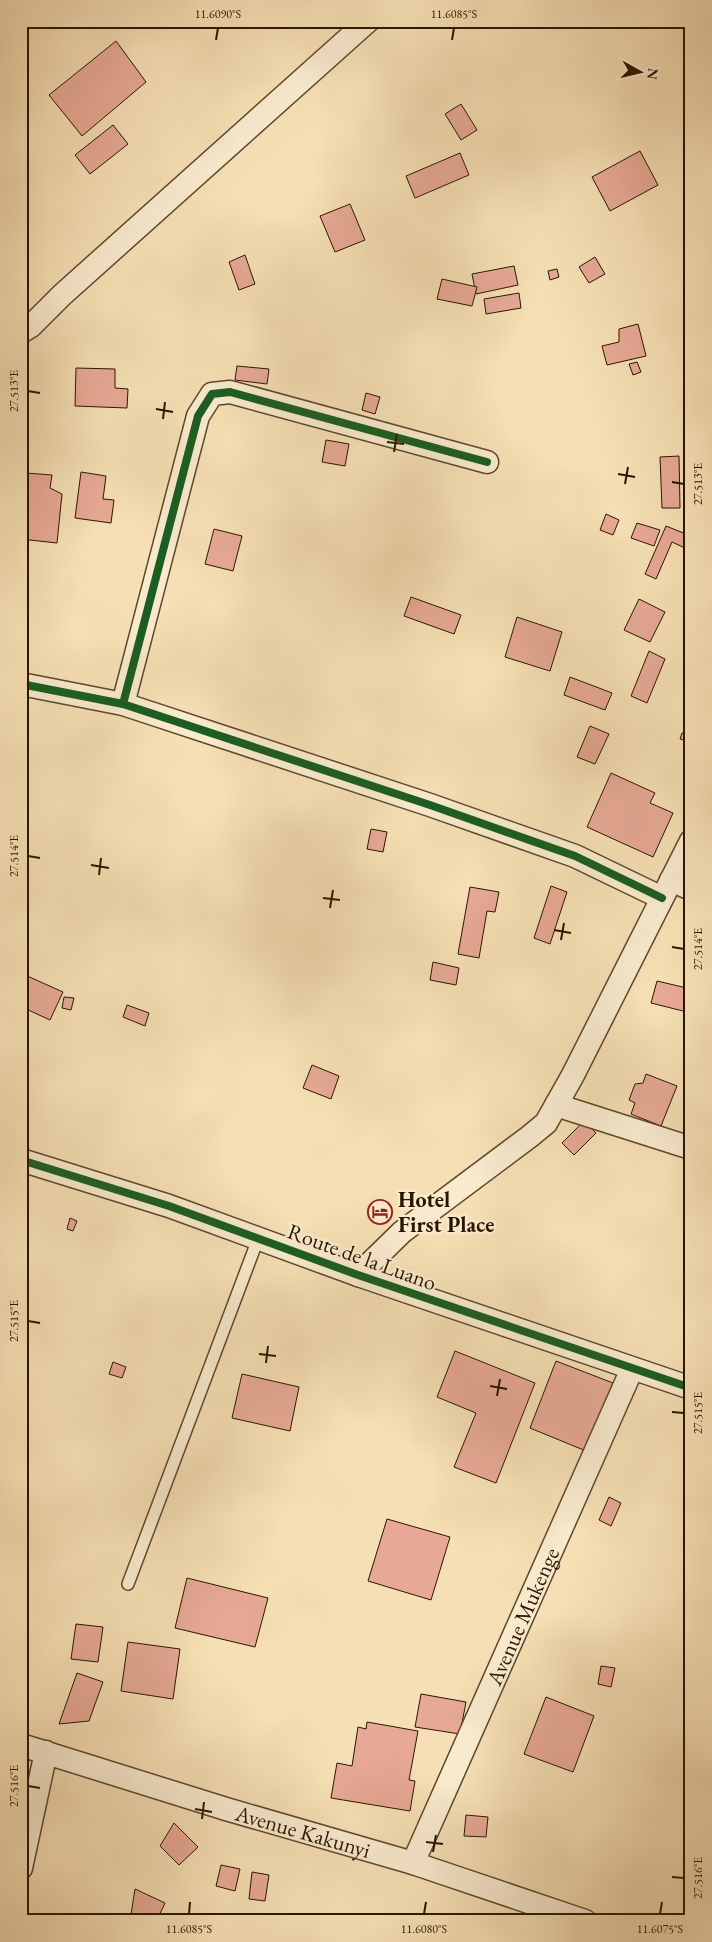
<svg xmlns="http://www.w3.org/2000/svg" width="712" height="1942" font-family="'EB Garamond',serif">
	<rect width="100%" height="100%" fill="#f6dfb4"/>
	<filter id="stains"><feTurbulence type="fractalNoise" baseFrequency=".004" numOctaves="4"/><feColorMatrix values="0 0 0 0 .2 0 0 0 0 .09 0 0 0 0 .02 0 0 0 .5 -.17"/></filter>
	<radialGradient id="worn" r=".72"><stop offset=".6" stop-color="#630" stop-opacity="0"/><stop offset="1" stop-color="#630" stop-opacity=".3"/></radialGradient>
	<g fill="#e7a995" stroke="#2a1500">
		<path d="M116,41L146,82L82,136L49,95Z"/>
		<path d="M461,104L477,130L461,140L445,114Z"/>
		<path d="M113,125L128,144L90,174L75,155Z"/>
		<path d="M640,151L658,185L610,211L592,177Z"/>
		<path d="M460,153L469,175L415,198L406,176Z"/>
		<path d="M350,204L365,240L335,252L320,216Z"/>
		<path d="M245,255L255,284L239,290L229,262Z"/>
		<path d="M595,257L605,274L589,283L579,267Z"/>
		<path d="M514,266L518,285L476,294L472,274Z"/>
		<path d="M557,269L559,277L550,280L548,271Z"/>
		<path d="M442,279L477,287L472,306L437,299Z"/>
		<path d="M519,293L521,308L486,314L484,299Z"/>
		<path d="M638,324L646,356L607,365L602,346L619,342V329Z"/>
		<path d="M637,362L641,372L633,375L629,364Z"/>
		<path d="M237,366L269,369L267,384L235,380Z"/>
		<path d="M76,368L115,369V388L128,389L127,408L75,406Z"/>
		<path d="M366,393L380,397L375,414L362,410Z"/>
		<path d="M326,440L349,444L345,466L322,462Z"/>
		<path d="M679,456L680,508H662L660,457Z"/>
		<path d="M81,472L106,476L103,499L114,500L111,523L75,518Z"/>
		<path d="M26,473L52,475L50,488L62,494L57,543L21,539V484H25Z"/>
		<path d="M606,514L619,520L613,535L600,530Z"/>
		<path d="M637,523L660,530L654,546L631,538Z"/>
		<path d="M666,526L691,536L685,548L672,542L656,579L645,574Z"/>
		<path d="M214,529L242,536L233,571L205,564Z"/>
		<path d="M411,597L461,615L454,634L404,616Z"/>
		<path d="M639,599L665,612L650,642L624,630Z"/>
		<path d="M517,617L562,632L550,671L505,657Z"/>
		<path d="M649,651L665,659L647,703L631,696Z"/>
		<path d="M570,677L612,693L605,710L564,695Z"/>
		<path d="M590,726L609,734L595,764L577,757Z"/>
		<path d="M682,733L691,735L689,742L680,739Z"/>
		<path d="M611,773L655,793L650,803L673,813L653,857L587,827Z"/>
		<path d="M371,829L387,832L383,852L367,849Z"/>
		<path d="M551,886L567,892L550,944L534,938Z"/>
		<path d="M470,887L499,892L495,912L487,911L479,958L458,954Z"/>
		<path d="M433,962L459,968L456,985L430,980Z"/>
		<path d="M25,975L63,992L50,1020L26,1009L21,1017V983Z"/>
		<path d="M657,981L691,989V1013L651,1003Z"/>
		<path d="M64,997L74,998L71,1010L62,1008Z"/>
		<path d="M127,1005L149,1013L145,1026L123,1017Z"/>
		<path d="M312,1065L339,1076L331,1099L303,1088Z"/>
		<path d="M646,1074L677,1086L661,1126L631,1114L635,1103L629,1100L635,1084L643,1083Z"/>
		<path d="M584,1121L596,1133L574,1155L562,1143Z"/>
		<path d="M70,1218L77,1221L73,1231L67,1229Z"/>
		<path d="M455,1351L535,1383L496,1483L454,1467L476,1413L437,1397Z"/>
		<path d="M556,1361L613,1383L586,1451L530,1428Z"/>
		<path d="M113,1362L126,1367L122,1378L109,1374Z"/>
		<path d="M242,1374L299,1387L290,1431L232,1418Z"/>
		<path d="M609,1497L621,1503L611,1526L599,1520Z"/>
		<path d="M387,1519L450,1537L431,1600L368,1581Z"/>
		<path d="M187,1578L268,1598L255,1647L175,1628Z"/>
		<path d="M76,1624L103,1627L98,1662L71,1659Z"/>
		<path d="M128,1642L180,1649L173,1699L121,1691Z"/>
		<path d="M601,1666L615,1668L611,1687L598,1684Z"/>
		<path d="M77,1673L103,1682L89,1721L59,1724Z"/>
		<path d="M421,1694L466,1702L460,1734L415,1727Z"/>
		<path d="M546,1697L594,1716L573,1772L524,1754Z"/>
		<path d="M367,1722L418,1731L409,1780L415,1781L410,1811L331,1798L337,1763L352,1766L358,1727L366,1729Z"/>
		<path d="M466,1815L488,1817L486,1837L464,1836Z"/>
		<path d="M174,1823L198,1847L179,1865L160,1846Z"/>
		<path d="M221,1865L240,1869L235,1891L216,1886Z"/>
		<path d="M252,1872L269,1875L265,1901L249,1899Z"/>
		<path d="M135,1889L165,1903L157,1920L130,1921Z"/>
	</g>
	<g fill="none" stroke-linecap="round" stroke-linejoin="round">
		<defs>
			<path id="lane" d="M128,1584L258,1239"/>
			<g id="street">
				<path d="M21,332L31,326L62,295L368,21"/>
				<path d="M21,684L123,704L430,805L575,856L662,898"/>
				<path d="M123,704L198,416L212,394L230,392L487,462"/>
				<path d="M671,880L691,889"/>
				<path d="M556,1105L691,1148"/>
				<path d="M21,1160L169,1206L358,1275L691,1388"/>
				<path d="M358,1275L402,1232L529,1137L546,1123L573,1075L691,841"/>
				<path id="s1" d="M21,1745L226,1809L413,1863L585,1921"/>
				<path id="s2" d="M413,1863L632,1369"/>
				<path d="M21,1868L46,1752"/>
			</g>
		</defs>
		<use href="#lane" stroke="#5d482d" stroke-width="14"/>
		<use href="#street" stroke="#5d482d" stroke-width="25"/>
		<use href="#lane" stroke="#f9eace" stroke-width="11"/>
		<use href="#street" stroke="#f9eace" stroke-width="22"/>
		<defs>
			<g id="cycleway">
				<path d="M21,684L123,704L430,805L575,856L662,898"/>
				<path d="M123,704L198,416L212,394L230,392L487,462"/>
				<path d="M21,1160L169,1206L358,1275L691,1388"/>
			</g>
		</defs>
		<use href="#cycleway" stroke="#f9eace" stroke-width="11"/>
		<use href="#cycleway" stroke="#1b5e20" stroke-width="8"/>
	</g>
	<path fill="none" stroke="#2a1500" stroke-width="2" d="M216,40L218,28M452,40L454,28M28,391L40,393M156,409L173,412M163,419L165,402M387,442L404,444M394,452L397,434M618,474L635,477M672,482L684,484M625,484L628,467M28,856L40,858M91,865L109,868M99,875L101,858M323,898L340,900M330,908L333,890M554,930L571,933M561,940L564,923M672,947L684,949M28,1321L40,1323M259,1354L276,1356M266,1363L268,1346M490,1386L507,1389M497,1396L500,1379M672,1412L684,1413M28,1786L40,1788M195,1809L212,1812M202,1819L204,1802M426,1842L443,1844M433,1852L436,1835M672,1877L684,1878M189,1914L190,1902M424,1914L426,1902M660,1914L662,1902"/>
	<defs>
		<symbol id="hotel-ring" viewBox="-11 -11 22 22"><circle r="9.5" fill="#f9eace" stroke="#8f2418" stroke-width="1.5"/><path d="M-6-4.5h1.5V1H6V5H4.5V3h-9V5H-6ZM-4 0a1.8 1.8 0 1 1 3.6 0ZM.5 0V-2.5h3Q6-2.5 6 0Z" fill="#8f2418"/></symbol>
	</defs>
	<g fill-rule="evenodd">
		<use href="#hotel-ring" x="366" y="1198" width="28" height="28"/>
	</g>
	<g text-anchor="middle" dominant-baseline="central" stroke-width="4.5" stroke-linejoin="round" paint-order="stroke">
		<g font-size="22" font-weight="bold" fill="#2a1500" stroke="#f9eace" text-anchor="start">
			<text x="398" y="1199">Hotel<tspan x="398" dy="25">First Place</tspan></text>
		</g>
		<g font-size="22" fill="#2a1500" stroke="#f9eace">
			<text transform="translate(362 1257) rotate(20)">Route de la Luano</text>
			<text stroke="none"><textPath href="#s2" startOffset="270">Avenue Mukenge</textPath></text>
			<text stroke="none"><textPath href="#s1" startOffset="295">Avenue Kakunyi</textPath></text>
		</g>
	</g>
	<rect width="712" height="1942" fill="none" stroke="#f6dfb4" stroke-width="55"/>
	<g transform="translate(640 72) rotate(98)" stroke="#f9eace" stroke-width="4" paint-order="stroke">
	<path d="M0-4L9 19L0 12L-9 19Z" fill="#2a1500"/>
	<text y="-8" font-size="14" font-weight="bold" text-anchor="middle" fill="#2a1500">N</text>
	</g>
	<rect x="28" y="28" width="656" height="1886" fill="none" stroke="#2a1500" stroke-width="2"/>
	<g font-size="12" text-anchor="middle" fill="#2a1500">
		<text x="218" y="18">11.6090°S</text>
		<text x="454" y="18">11.6085°S</text>
		<text transform="translate(14 391) rotate(-90)" y="4">27.513°E</text>
		<text transform="translate(698 484) rotate(-90)" y="4">27.513°E</text>
		<text transform="translate(14 856) rotate(-90)" y="4">27.514°E</text>
		<text transform="translate(698 949) rotate(-90)" y="4">27.514°E</text>
		<text transform="translate(14 1321) rotate(-90)" y="4">27.515°E</text>
		<text transform="translate(698 1413) rotate(-90)" y="4">27.515°E</text>
		<text transform="translate(14 1786) rotate(-90)" y="4">27.516°E</text>
		<text transform="translate(698 1878) rotate(-90)" y="4">27.516°E</text>
		<text x="189" y="1933">11.6085°S</text>
		<text x="424" y="1933">11.6080°S</text>
		<text x="660" y="1933">11.6075°S</text>
	</g>
	<rect width="100%" height="100%" filter="url(#stains)"/>
	<rect width="100%" height="100%" fill="url(#worn)"/>
</svg>
